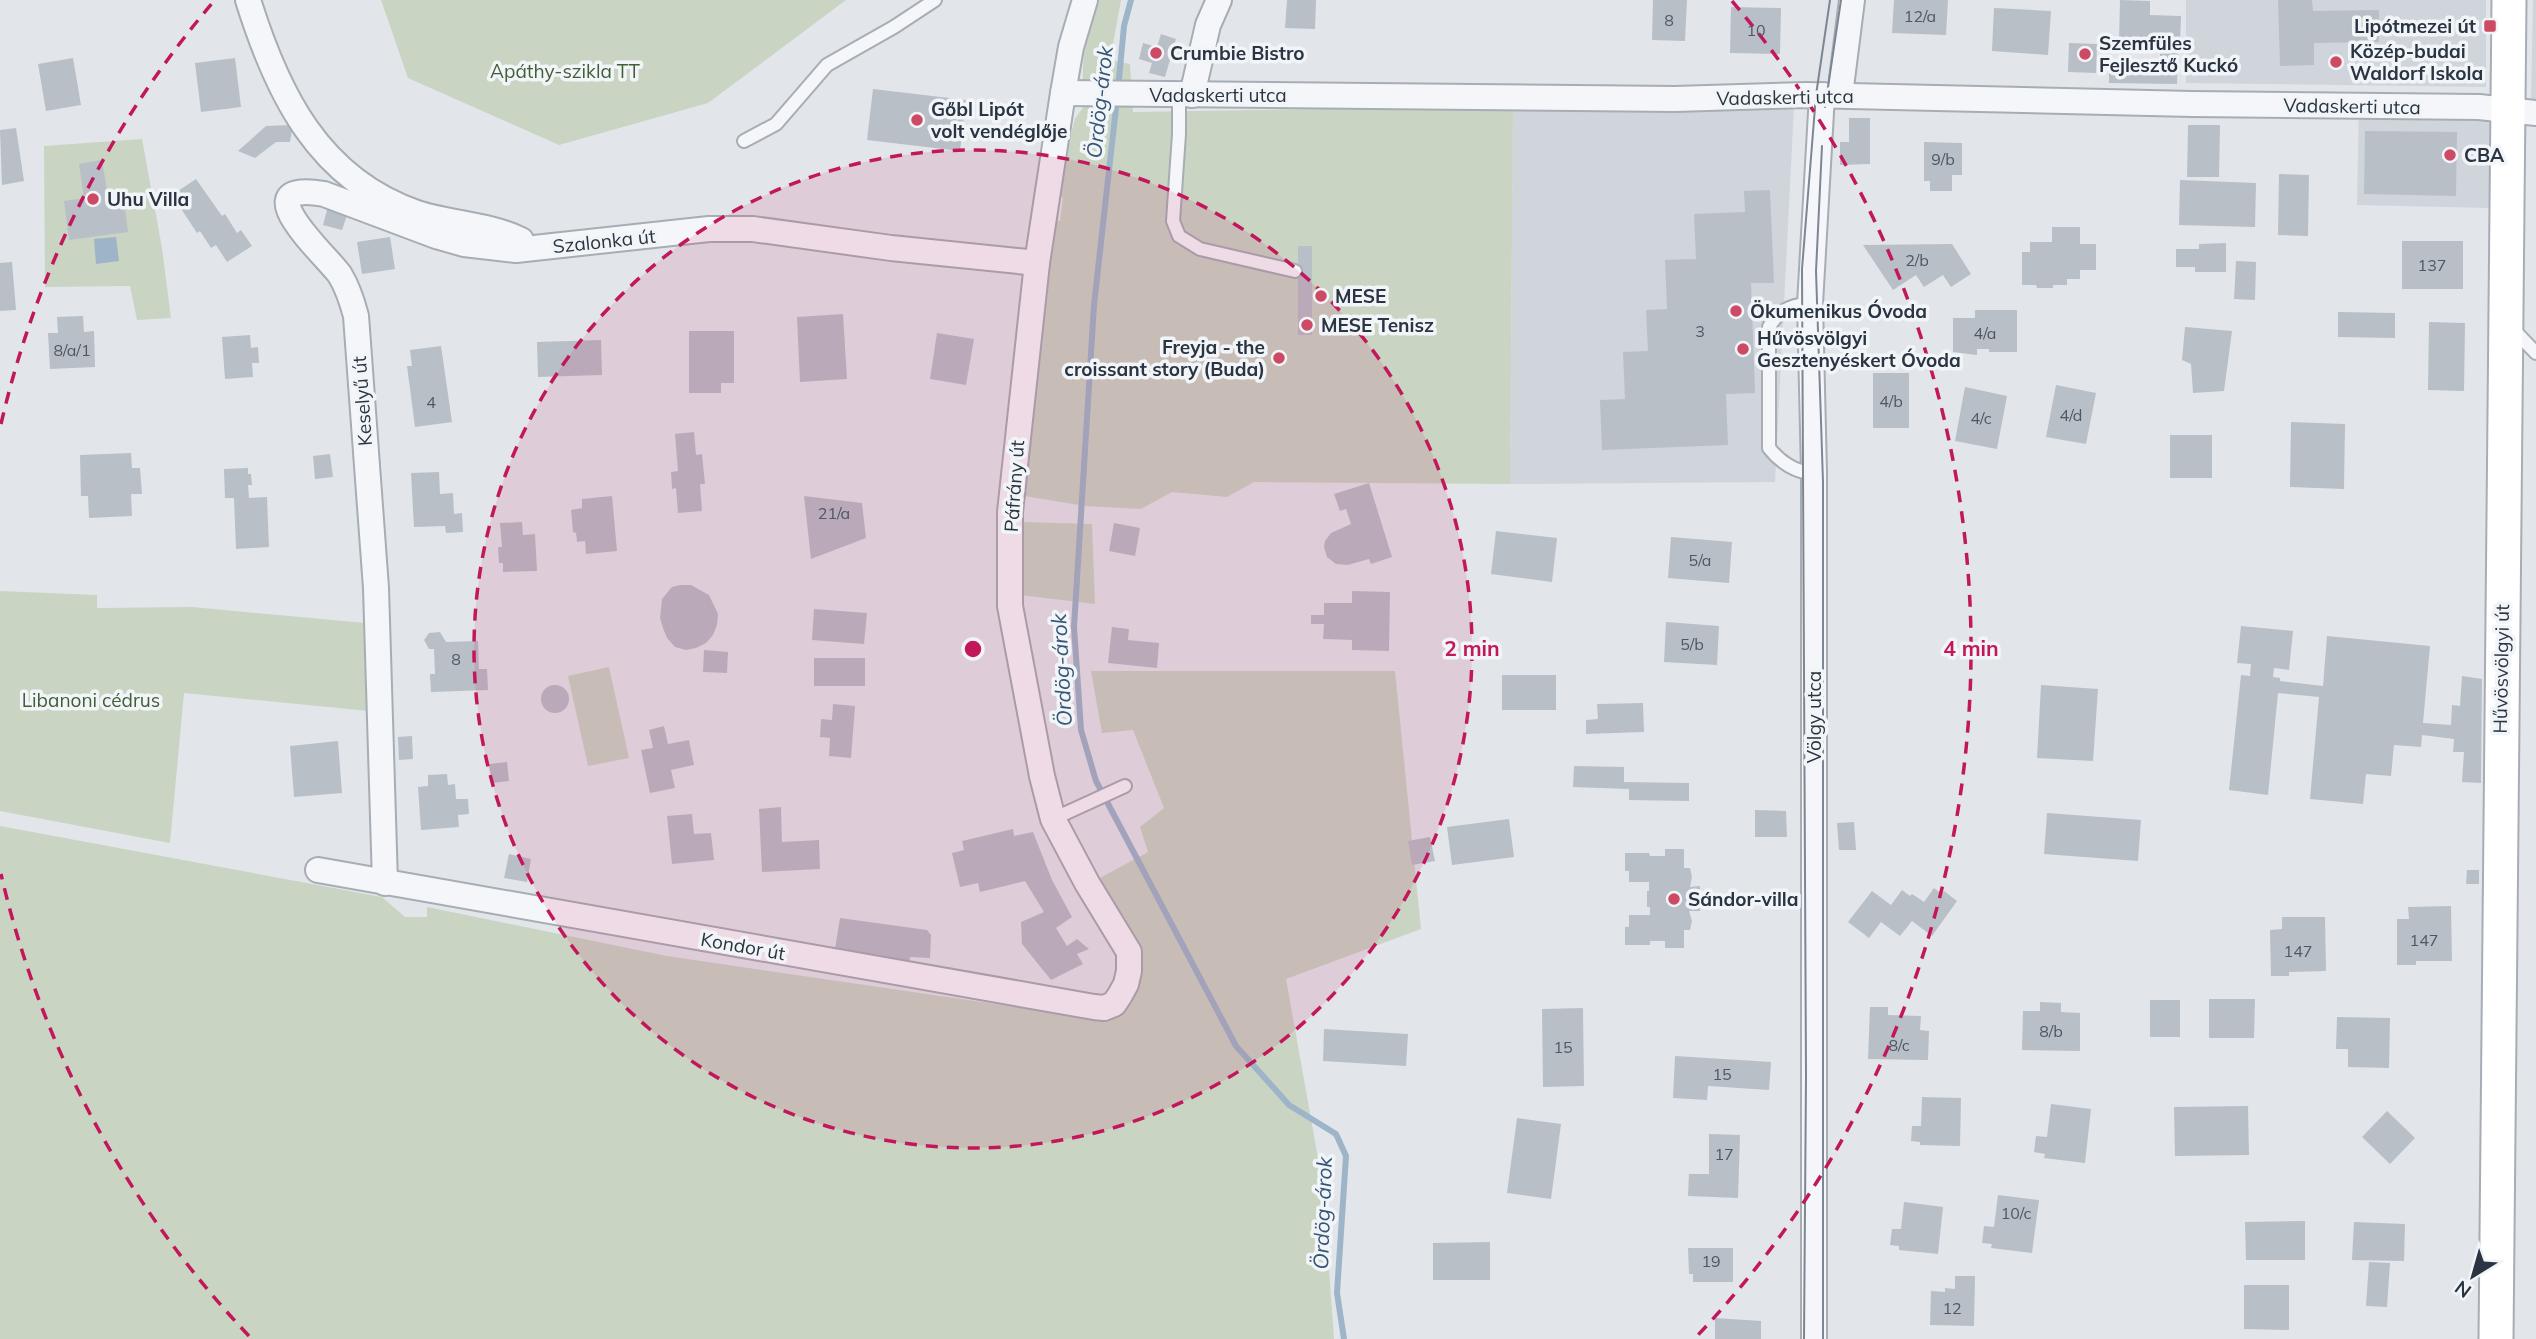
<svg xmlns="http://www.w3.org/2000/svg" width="2536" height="1339" font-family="Mulish,sans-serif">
	<rect width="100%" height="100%" fill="#e2e6ea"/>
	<g fill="#d0d5dc">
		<path d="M2186,0H2486V87L2186,83Z"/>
		<path d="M2533,0H2536V125H2490L2489,208L2357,205L2359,99L2531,102Z"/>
		<path d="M1513,106L1794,107L1775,482L1510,484Z"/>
	</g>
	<g fill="#c9d4c3">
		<path d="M381,0H846L708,103L559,145L408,78Z"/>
		<path d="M1092,0H1121L1110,60L1130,64L1133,112L1513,106L1510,484L1254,482L1227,497L1172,492L1141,509L1085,506L1024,496L1052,220L1060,221L1063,198L1055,194L1075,119L1084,106C1080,69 1086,36 1092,0Z"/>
		<path d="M142,139L162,248L171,318L137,320L130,286L45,287L44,146Z"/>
		<path d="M1022,522L1092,524L1095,604L1020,595L1018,563Z"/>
		<path d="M0,591L97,595V608L192,607L376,624L379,712L184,693L170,843L0,811Z"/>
		<path d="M609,667L629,758L588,766L568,676Z"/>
		<path d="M1091,671H1395L1421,929L1286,979L1323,1186L1334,1339H0V826L382,897L405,917H427V907L667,956L1084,1017L1130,985L1098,879L1148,852L1140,827L1164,808L1133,730L1102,733Z"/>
	</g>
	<path fill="#9eb5c9" d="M116,237L119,261L96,264L94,239Z"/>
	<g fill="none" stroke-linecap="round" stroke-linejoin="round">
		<g stroke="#9eb5c9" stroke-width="6">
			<path d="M1118,89L1124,26L1131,0"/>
			<path d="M1117,99L1094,305L1074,627L1081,730L1096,781L1236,1046L1289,1105L1336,1134L1346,1156L1337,1293L1344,1339"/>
		</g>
	</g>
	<g fill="#b9bfc7">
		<path d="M1287,0H1316L1315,29L1285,28Z"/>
		<path d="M1653,0H1687L1685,41L1652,40Z"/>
		<path d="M1894,0H1948L1946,35L1892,33Z"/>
		<path d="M2120,0L2150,1V15L2181,16L2180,43L2119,41Z"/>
		<path d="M2278,0H2312L2313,11L2379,10V42L2314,43V65L2280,66Z"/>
		<path d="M1731,7L1781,8L1780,54L1730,53Z"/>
		<path d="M1994,8L2051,11L2048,55L1992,51Z"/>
		<path d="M1161,34L1176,39L1165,77L1149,73L1152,63L1139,59L1143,43L1157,47Z"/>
		<path d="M2069,43L2097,44L2096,73L2068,72Z"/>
		<path d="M2160,52L2178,53L2177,84L2109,83V62L2160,63Z"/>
		<path d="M73,58L81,105L46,111L38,64Z"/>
		<path d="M235,58L241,107L201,112L195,63Z"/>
		<path d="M873,89L966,100L960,151L867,140Z"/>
		<path d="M1849,118H1870V164L1840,165V142H1849Z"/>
		<path d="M293,125L290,142H276L255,158L238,151L266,126Z"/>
		<path d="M2188,125H2220L2219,177H2187Z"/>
		<path d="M16,128L24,181L2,185L0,130Z"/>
		<path d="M2365,131L2457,132L2456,196L2364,194Z"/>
		<path d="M1924,142L1962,143V175H1952V191H1930V181H1924Z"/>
		<path d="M102,160L109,203L124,200L128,232L69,240L64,201L84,198L79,164Z"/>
		<path d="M2279,174L2309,175L2308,236L2278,235Z"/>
		<path d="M196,179L222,216L225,214L237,233L241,230L252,246L227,262L216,245L211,248L200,231L197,233L172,195Z"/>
		<path d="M2180,180L2256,183L2255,227L2179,225Z"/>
		<path d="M1770,190L1774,283H1751L1755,393L1726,394L1728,445L1602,450L1600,400L1625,399L1623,352L1648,351L1646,310L1667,309L1665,260L1696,259L1694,214L1745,212L1744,191Z"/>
		<path d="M328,206L348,212L342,230L323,225Z"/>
		<path d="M2052,227H2080V244H2096V270H2080V279H2067V285H2053V288H2037L2036,285H2022V252H2030V242H2052Z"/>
		<path d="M390,237L395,269L362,274L357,242Z"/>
		<rect x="2402" y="241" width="61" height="48"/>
		<path d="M2226,243V272H2195V267H2176V249H2199V244Z"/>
		<path d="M1952,244L1971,274L1951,287L1943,275L1924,287L1916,275L1893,290L1863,245Z"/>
		<rect x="1298" y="246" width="14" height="89"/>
		<path d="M2236,261L2256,262L2255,300L2234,299Z"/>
		<path d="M12,262L16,310L0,311V263Z"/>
		<path d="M1975,310H2017V352H1989V349H1977V355L1953,352V318H1975Z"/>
		<path d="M2338,312L2395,313V338L2338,337Z"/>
		<path d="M843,314L847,379L800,382L797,317Z"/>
		<path d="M83,316L84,332L94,331L95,367L50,369L48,333H58L57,317Z"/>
		<path d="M2429,322L2465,323L2464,391L2428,390Z"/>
		<path d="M2185,327L2232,331L2224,391L2193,393L2191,364L2182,360Z"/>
		<path d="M689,331H734V383H721V393H689Z"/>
		<path d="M937,333L974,339L966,385L930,379Z"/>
		<path d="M250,335L251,348L258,347L259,363H252L253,377L225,379L222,337Z"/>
		<path d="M601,340L602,375L538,377L537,342Z"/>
		<path d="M441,346L452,422L415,427L407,366H412L410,350Z"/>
		<rect x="1873" y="373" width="36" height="55"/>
		<path d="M2056,385L2096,393L2086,444L2046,437Z"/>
		<path d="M1965,387L2007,396L1997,449L1955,441Z"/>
		<path d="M2291,422L2345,424L2344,489L2290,487Z"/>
		<path d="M694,432L696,455L702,454L705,484H700L702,511L678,513L676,488L672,489L671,472L678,471L675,434Z"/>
		<rect x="2170" y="435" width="42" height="43"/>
		<path d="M131,453L132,468H140L142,494H131L132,516L89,518L88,496H81L80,455Z"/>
		<path d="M330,454L333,477L315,479L313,456Z"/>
		<path d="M248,468V474H251L252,485H248L249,498L267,497L269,547L236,549L234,498H225L224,469Z"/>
		<path d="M439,472L440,494L453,493L454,514L462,513L463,532L446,533L445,526L414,527L411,473Z"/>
		<path d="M1369,483L1392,557L1371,564L1369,559L1348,565L1336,564L1327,557L1324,547L1325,541L1331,533L1351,524L1346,509L1340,511L1334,494Z"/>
		<path d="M612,496L617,551L586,554L585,541L577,542L576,533L573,532L571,510L582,508V499Z"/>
		<path d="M804,496L862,503L866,538L811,559Z"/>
		<path d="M522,522L523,535L535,534L537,571L503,572V563H499L498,547H502L500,523Z"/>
		<path d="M1114,523L1140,528L1135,556L1109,551Z"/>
		<path d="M1496,531L1557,538L1552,582L1491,574Z"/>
		<path d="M1671,537L1732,542L1729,583L1668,578Z"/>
		<path d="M680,585H691L709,595L718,614L717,625L713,635L706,643L696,648L686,650L675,647L667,638L663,628L660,618L662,599L672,587Z"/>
		<path d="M1352,591L1390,592L1389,651L1352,650V640L1323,639L1324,624H1311V615H1324V603H1352Z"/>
		<path d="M814,609L867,613L864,644L812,640Z"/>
		<path d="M1666,622L1719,626L1717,665L1664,662Z"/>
		<path d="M2241,626L2293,631L2289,670L2274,668L2273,677L2280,678V681L2323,686L2327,636L2430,646L2423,723L2451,725L2452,705L2460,706L2462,676L2482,679L2481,783L2462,782L2464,752H2453L2454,739L2422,735L2421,747L2394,745L2391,776L2366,774L2363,804L2310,799L2319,697L2278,693L2268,795L2229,790L2241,675L2250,676L2251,664L2237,663Z"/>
		<path d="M1112,627L1129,629L1128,640L1159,643L1157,668L1108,663Z"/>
		<path d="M440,632L446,642L478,641L479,669H487L488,690L431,692L430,674H435L434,649H429L424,640L429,633Z"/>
		<path d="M704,650L728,652L727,673L703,672Z"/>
		<rect x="814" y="658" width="51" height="28"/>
		<rect x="1502" y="675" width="54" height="35"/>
		<circle cx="555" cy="699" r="14"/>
		<path d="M2041,685L2098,689L2093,761L2037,758Z"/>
		<path d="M1643,703L1644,732L1586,734V720L1598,719L1597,704Z"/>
		<path d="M833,704L855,706L851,758L829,756L830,738L820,737L821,719L832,720Z"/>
		<path d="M664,726L668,744L689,740L694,765L671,770L675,788L650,793L641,750L653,748L649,730Z"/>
		<path d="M412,736L413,759L399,760L398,737Z"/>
		<path d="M338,741L342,793L294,797L290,746Z"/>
		<path d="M507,762L509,781L492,783L489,764Z"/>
		<path d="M1574,766L1624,767V782L1689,783V801L1629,800V789L1573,787Z"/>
		<path d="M447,774L448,785L455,784L456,799H468L469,814L458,815L459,827L421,830L418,787L428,786V775Z"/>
		<path d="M781,807L782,842L819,840L820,869L762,872L759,809Z"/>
		<path d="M1755,810L1786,811L1787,837H1755Z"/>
		<path d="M2047,813L2141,820L2138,861L2044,854Z"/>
		<path d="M692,814L694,834L711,833L714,860L672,864L667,816Z"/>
		<path d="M1509,819L1514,857L1452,865L1447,827Z"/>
		<path d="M1854,822L1856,850H1839L1837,823Z"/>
		<path d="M1013,829L1014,836L1033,832L1052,880L1072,917L1056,928L1067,946L1077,939L1089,949L1077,954L1083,964L1051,980L1022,944L1021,922L1044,912L1025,881L980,892L978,883L960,887L952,853L964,850L962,841Z"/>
		<path d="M1430,837L1435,861L1412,865L1408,841Z"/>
		<path d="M1665,849H1684V868H1690L1692,877L1690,887L1700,886V911H1689L1692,921L1690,930H1684V948H1665V941H1650V945H1625V927H1629V915H1650V907H1647V891H1649V882H1629V871H1625V853H1649L1650,856H1665Z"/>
		<path d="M509,854L531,859L527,882L504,878Z"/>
		<path d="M2467,870H2479V884H2466Z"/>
		<path d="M1934,888L1942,894L1944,891L1957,901L1932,936L1912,921L1900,936L1881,922L1869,938L1848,922L1872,891L1891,905L1902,890L1910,896L1912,894L1924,902Z"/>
		<path d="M2451,906L2452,961H2416V965H2397V919H2409L2408,907Z"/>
		<path d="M2282,917H2325L2326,971L2289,972V976H2271L2270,930L2282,929Z"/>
		<path d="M840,918L927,930L931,935L930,958L910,957V963L881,961L880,955L835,949Z"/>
		<path d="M2209,999H2255L2254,1038H2209Z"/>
		<rect x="2150" y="1000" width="30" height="37"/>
		<path d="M2040,1002L2061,1003V1012L2080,1013V1051L2022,1050L2023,1011H2040Z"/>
		<path d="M1870,1007H1888V1015L1921,1016L1920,1030L1929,1031L1928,1060L1868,1059Z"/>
		<path d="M1583,1008L1584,1086L1543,1087L1542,1009Z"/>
		<path d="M2337,1017L2390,1018L2389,1068L2348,1067V1049H2336Z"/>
		<path d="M1324,1029L1408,1034L1406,1066L1323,1061Z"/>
		<path d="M1675,1056L1771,1062L1769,1090L1708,1086L1707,1100L1673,1098Z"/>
		<path d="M1922,1097L1961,1098L1960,1146L1920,1145V1142L1911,1141L1912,1126H1921Z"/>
		<path d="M2051,1104L2091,1109L2085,1163L2044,1158L2045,1154L2034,1152L2036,1136L2047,1137Z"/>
		<path d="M2248,1106L2249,1155L2175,1156L2174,1107Z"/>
		<path d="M2387,1111L2415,1138L2390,1164L2362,1137Z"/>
		<path d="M1517,1118L1561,1124L1551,1199L1507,1193Z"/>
		<path d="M1709,1134L1740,1135L1738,1198L1688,1196L1689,1174H1709Z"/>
		<path d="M1998,1195L2039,1200L2032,1253L1991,1248L1992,1244L1982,1243L1984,1226L1994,1227Z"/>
		<path d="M1904,1202L1943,1207L1938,1254L1899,1250V1246L1890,1245L1892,1229H1901Z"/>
		<path d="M2305,1221V1260H2246L2245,1222Z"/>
		<path d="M2354,1222L2405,1224L2404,1261L2352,1260Z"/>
		<path d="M1490,1242V1280H1433V1243Z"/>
		<path d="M1688,1248H1733V1282H1693V1274H1689Z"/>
		<path d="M2369,1262L2390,1263L2387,1307L2366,1306Z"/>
		<path d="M1955,1276H1975L1974,1326L1930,1325L1931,1291L1945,1292V1288L1955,1289Z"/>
		<path d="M2244,1285H2289V1330L2244,1329Z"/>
		<path d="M1715,1318L1761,1321V1339H1715Z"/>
	</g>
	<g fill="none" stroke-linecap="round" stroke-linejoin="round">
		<defs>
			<g id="lane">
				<path d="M1179,95V134L1173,221L1179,236L1200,249L1295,271"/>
				<path d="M744,141L776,124L827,65L894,27L935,0"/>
				<path d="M1810,304C1792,304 1778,311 1769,327V448C1780,462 1796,473 1814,473"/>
				<path d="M2512,328L2536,353"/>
				<path d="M1053,819L1125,786"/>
			</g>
			<g id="street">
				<path d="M248,0C277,93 318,179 417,213C451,224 489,224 521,240"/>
				<path d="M1063,93L1675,99L1806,95L2192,104L2479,107L2536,113"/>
				<path d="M1192,95L1208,25L1219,0"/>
				<path d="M1840,95L1852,0"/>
				<path d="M318,870L1094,1007L1104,1008L1114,1004L1120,995L1126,984L1129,971V952L1087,883L1053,819L1042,776L1010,606V512L1037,263L1063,93L1071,47L1085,0"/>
				<path d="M385,883L376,588L356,316C352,301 348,288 340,275C328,257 239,179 324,194L436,236L464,244L516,250L709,229H753L891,248L1037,263"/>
				<path d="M1814,1339V473L1810,304L1822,95"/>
			</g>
			<path id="secondary" d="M2496,1339L2509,0"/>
		</defs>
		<use href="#lane" stroke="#a7adb4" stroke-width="16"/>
		<use href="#street" stroke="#a7adb4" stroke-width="28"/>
		<use href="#secondary" stroke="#a7adb4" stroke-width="37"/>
		<use href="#lane" stroke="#f5f6f9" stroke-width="12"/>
		<use href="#street" stroke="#f5f6f9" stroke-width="24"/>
		<use href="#secondary" stroke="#fff" stroke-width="33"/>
		<g stroke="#7c8694" stroke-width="2">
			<path d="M1825,107L1841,0"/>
			<path d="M1822,146L1816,271L1823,482V1339"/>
			<path d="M1804,1339L1806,1076L1802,269L1816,95L1830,0"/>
		</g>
	</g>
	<circle cx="973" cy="649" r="499" fill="#c2185b" fill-opacity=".12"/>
	<g fill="none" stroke="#c2185b" stroke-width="3.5" stroke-dasharray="12 9">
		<circle cx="973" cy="649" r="499"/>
		<path d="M249 1336A998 998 0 0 1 1 874M1 424A998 998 0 0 1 214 1M1732 1A998 998 0 0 1 1697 1336"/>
	</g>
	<g fill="#cc4a64" stroke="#f2f5f8" stroke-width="2.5">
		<rect x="2483" y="19" width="14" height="14" rx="3.5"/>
		<circle cx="1156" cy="53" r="7"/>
		<circle cx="2085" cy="54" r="7"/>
		<circle cx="2336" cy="62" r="7"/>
		<circle cx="917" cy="120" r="7"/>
		<circle cx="2450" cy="155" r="7"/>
		<circle cx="93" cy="199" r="7"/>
		<circle cx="1321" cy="296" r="7"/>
		<circle cx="1736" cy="311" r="7"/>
		<circle cx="1307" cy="325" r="7"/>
		<circle cx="1743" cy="349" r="7"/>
		<circle cx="1279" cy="358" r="7"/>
		<circle cx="1674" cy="899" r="7"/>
	</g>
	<g text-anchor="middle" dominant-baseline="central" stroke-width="7" stroke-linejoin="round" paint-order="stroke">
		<g font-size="16" fill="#4e5763">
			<text x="1920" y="16">12/a</text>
			<text x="1669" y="20">8</text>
			<text x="1756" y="30">10</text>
			<text x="1943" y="159">9/b</text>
			<text x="1917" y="260">2/b</text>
			<text x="2432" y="265">137</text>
			<text x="1700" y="331">3</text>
			<text x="1985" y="333">4/a</text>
			<text x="72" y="350">8/a/1</text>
			<text x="1891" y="401">4/b</text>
			<text x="431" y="402">4</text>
			<text x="2071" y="415">4/d</text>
			<text x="1981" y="418">4/c</text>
			<text x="834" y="513">21/a</text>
			<text x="1700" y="560">5/a</text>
			<text x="1692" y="644">5/b</text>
			<text x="456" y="659">8</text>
			<text x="2424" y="940">147</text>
			<text x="2298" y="951">147</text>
			<text x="2051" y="1031">8/b</text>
			<text x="1899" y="1045">8/c</text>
			<text x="1563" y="1047">15</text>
			<text x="1722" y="1074">15</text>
			<text x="1724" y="1154">17</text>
			<text x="2016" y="1213">10/c</text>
			<text x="1711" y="1261">19</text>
			<text x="1952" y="1308">12</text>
		</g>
		<g font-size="19" font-weight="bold" fill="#2a3442" stroke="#f2f5f8" text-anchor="start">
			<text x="2476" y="26" text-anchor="end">Lipótmezei út</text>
			<text x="2099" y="43">Szemfüles<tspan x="2099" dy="22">Fejlesztő Kuckó</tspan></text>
			<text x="2350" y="51">Közép-budai<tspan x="2350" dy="22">Waldorf Iskola</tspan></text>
			<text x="1170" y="53">Crumbie Bistro</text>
			<text x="931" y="109">Gőbl Lipót<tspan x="931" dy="22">volt vendéglője</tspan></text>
			<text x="2464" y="155">CBA</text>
			<text x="107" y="199">Uhu Villa</text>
			<text x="1335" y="296">MESE</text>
			<text x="1750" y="311">Ökumenikus Óvoda</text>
			<text x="1321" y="325">MESE Tenisz</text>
			<text x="1757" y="338">Hűvösvölgyi<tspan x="1757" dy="22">Gesztenyéskert Óvoda</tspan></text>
			<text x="1265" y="347" text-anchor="end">Freyja - the<tspan x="1265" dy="22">croissant story (Buda)</tspan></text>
			<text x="1688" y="899">Sándor-villa</text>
		</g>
		<g font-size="19" fill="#415e38" stroke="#f2f5f8">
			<text x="565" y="71">Apáthy-szikla TT</text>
			<text x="91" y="700">Libanoni cédrus</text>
		</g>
		<g font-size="19" fill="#2a3442" stroke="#f2f5f8">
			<text x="1218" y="95">Vadaskerti utca</text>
			<text transform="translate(1785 97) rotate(-1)">Vadaskerti utca</text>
			<text transform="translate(2352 106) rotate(1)">Vadaskerti utca</text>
			<text transform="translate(604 241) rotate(-6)">Szalonka út</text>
			<text transform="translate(362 401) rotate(-94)">Keselyű út</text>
			<text transform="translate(1014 486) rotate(-86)">Páfrány út</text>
			<text transform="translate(2501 669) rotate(-89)">Hűvösvölgyi út</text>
			<text transform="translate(1814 717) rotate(-90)">Völgy utca</text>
			<text transform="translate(743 946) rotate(10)">Kondor út</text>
		</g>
		<g font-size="21" font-style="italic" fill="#355576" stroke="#f2f5f8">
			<text transform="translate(1099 102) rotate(-84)">Ördög-árok</text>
			<text transform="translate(1061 670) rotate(-93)">Ördög-árok</text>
			<text transform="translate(1322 1213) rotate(-88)">Ördög-árok</text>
		</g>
	</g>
	<circle cx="973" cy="649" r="10" fill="#c2185b" stroke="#f2f5f8" stroke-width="3.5"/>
	<g font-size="21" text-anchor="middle" font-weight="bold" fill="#c2185b" stroke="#f2f5f8" stroke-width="7" stroke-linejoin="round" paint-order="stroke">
		<text x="1472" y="656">2 min</text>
		<text x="1971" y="656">4 min</text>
	</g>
	<g transform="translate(2473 1276) rotate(217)" stroke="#f2f5f8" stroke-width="5" paint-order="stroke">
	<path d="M0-5L12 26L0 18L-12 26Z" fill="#2a3442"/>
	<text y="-10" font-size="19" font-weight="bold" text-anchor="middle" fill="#2a3442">N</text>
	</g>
</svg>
